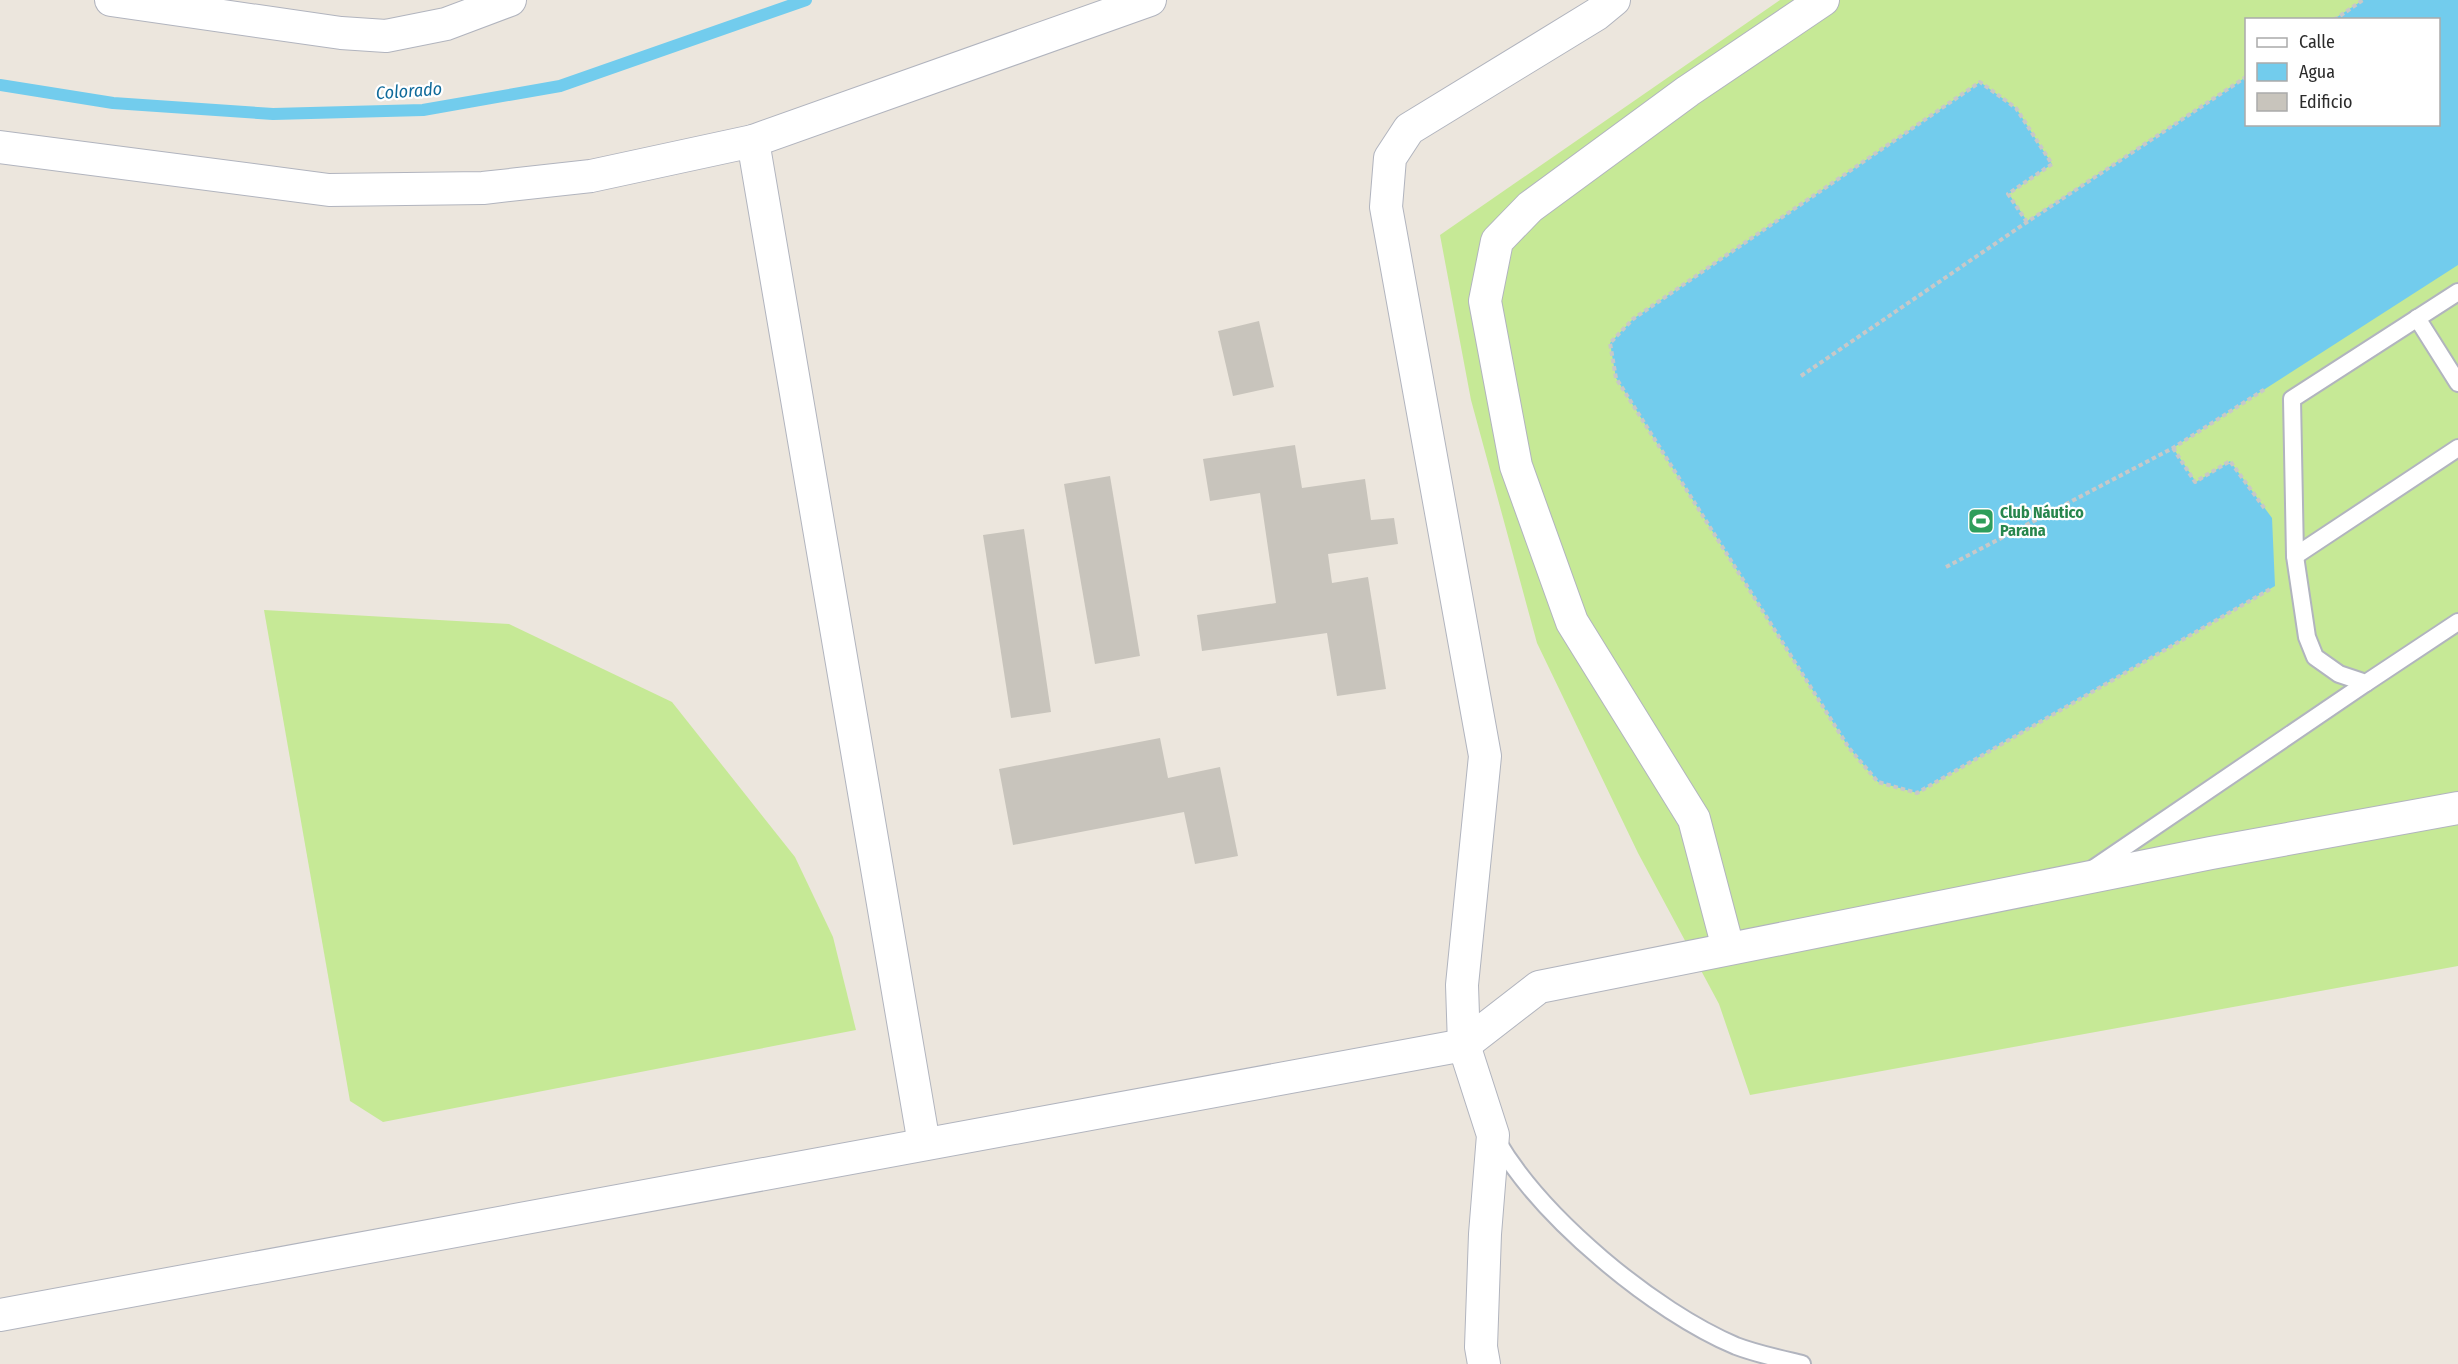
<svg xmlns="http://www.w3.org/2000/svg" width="2458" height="1364" font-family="'Fira Sans Condensed',sans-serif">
	<rect width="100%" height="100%" fill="#ece6dd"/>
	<g fill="#c6e996" fill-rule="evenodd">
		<path d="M1780,0H2458V966L1750,1095L1719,1004L1638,853L1537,643L1471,400L1440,235ZM2246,20H2438V124H2246Z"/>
		<path d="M264,610L509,624L672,702L795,857L833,937L856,1030L383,1122L350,1101Z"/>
	</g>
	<path fill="#72cced" d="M2363,0H2458V265L2173,448L2196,482L2230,461L2272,518L2275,586L1917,793L1878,782L1849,748L1616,378L1610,343L1633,319L1980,82L2016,108L2052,164L2009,194L2027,221L2246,77V124H2438V20L2334,19Z"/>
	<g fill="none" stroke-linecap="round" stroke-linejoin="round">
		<path stroke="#72cced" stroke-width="12" d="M0,85L113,103L273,114L423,110L560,86L806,0"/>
	</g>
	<g fill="#c8c4bc">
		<path d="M1259,321L1274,387L1233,396L1218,331Z"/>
		<path d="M1295,445L1302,488L1365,479L1371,520L1394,518L1398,544L1328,554L1332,583L1368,577L1386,689L1337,696L1327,633L1202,651L1197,615L1276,603L1260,493L1210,501L1203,459Z"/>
		<path d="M1110,476L1140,656L1095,664L1064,484Z"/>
		<path d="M1024,529L1051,712L1011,718L983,535Z"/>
		<path d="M1160,738L1168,778L1220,767L1238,856L1195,864L1184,812L1013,845L999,769Z"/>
	</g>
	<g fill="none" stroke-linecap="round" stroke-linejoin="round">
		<defs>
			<g id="service">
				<path d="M2458,292L2292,399L2295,556L2307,637L2315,657L2339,674L2366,683L2458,622"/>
				<path d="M2417,318L2458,383"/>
				<path d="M2295,556L2458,448"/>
				<path d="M2091,870L2366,683"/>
				<path d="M1497,1141C1542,1218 1653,1311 1736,1346C1757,1354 1781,1359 1802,1364"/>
			</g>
			<g id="minor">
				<path d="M111,0L341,33L386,36L446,24L510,0"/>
				<path d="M753,141L924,1144"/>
				<path d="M0,147L329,190L483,188L591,176L753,141L1150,0"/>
				<path d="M1728,948L1694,819L1572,622L1516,466L1485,301L1497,241L1530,207L1688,91L1823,0"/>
				<path d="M0,1315L1464,1045L1539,987L2211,853L2458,808"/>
				<path d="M1484,1364L1481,1347L1485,1234L1493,1135L1464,1045L1462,985L1485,756L1386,207L1390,158L1409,129L1597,14L1614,0"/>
			</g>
		</defs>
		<use href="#service" stroke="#b1b4be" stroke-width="20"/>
		<use href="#minor" stroke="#b1b4be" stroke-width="34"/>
		<g stroke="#c8c8c8" stroke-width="4" stroke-dasharray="4.5 3" stroke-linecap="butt">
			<path d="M2334,20L2363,0"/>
			<path d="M2027,222L2008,194L2052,164L2016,108L1980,82L1633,319L1610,343L1616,378L1849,748L1878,782L1917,793L2272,588"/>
			<path d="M1801,376L2027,222L2246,77"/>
			<path d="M2173,448L2195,482L2230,461L2265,509"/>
			<path d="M1946,567L2173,448L2265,389"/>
		</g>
		<use href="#service" stroke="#fff" stroke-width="16"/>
		<use href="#minor" stroke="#fff" stroke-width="32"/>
	</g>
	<defs>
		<symbol id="stadium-square" viewBox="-11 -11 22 22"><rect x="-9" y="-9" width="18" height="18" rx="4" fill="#2e9e5b" stroke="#fff"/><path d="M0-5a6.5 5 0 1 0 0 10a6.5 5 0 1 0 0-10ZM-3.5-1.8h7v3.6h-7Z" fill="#fff"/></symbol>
	</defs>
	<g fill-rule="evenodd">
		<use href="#stadium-square" x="1966" y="506" width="30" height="30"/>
	</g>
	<g text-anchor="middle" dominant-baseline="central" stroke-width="4.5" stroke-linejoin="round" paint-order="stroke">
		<g font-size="16" font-weight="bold" fill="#27864d" stroke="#fff" text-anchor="start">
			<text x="2000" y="512">Club Náutico<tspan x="2000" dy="18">Parana</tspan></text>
		</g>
		<g font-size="18" font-style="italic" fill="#0f6a9a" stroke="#fff">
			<text transform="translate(409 91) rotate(-4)">Colorado</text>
		</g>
	</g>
	<rect x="2245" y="18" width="195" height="108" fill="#ffffff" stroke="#aaaaaa" stroke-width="1.5"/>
	<rect x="2257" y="38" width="30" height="9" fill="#ffffff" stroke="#aaaaaa" stroke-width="1.5"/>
	<text x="2299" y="48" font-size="18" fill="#2b2b2b">Calle</text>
	<rect x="2257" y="63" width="30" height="18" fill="#72cced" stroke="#aaaaaa" stroke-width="1.5"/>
	<text x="2299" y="78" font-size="18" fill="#2b2b2b">Agua</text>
	<rect x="2257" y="93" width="30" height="18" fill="#c8c4bc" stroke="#aaaaaa" stroke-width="1.5"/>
	<text x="2299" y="108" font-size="18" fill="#2b2b2b">Edificio</text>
</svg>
